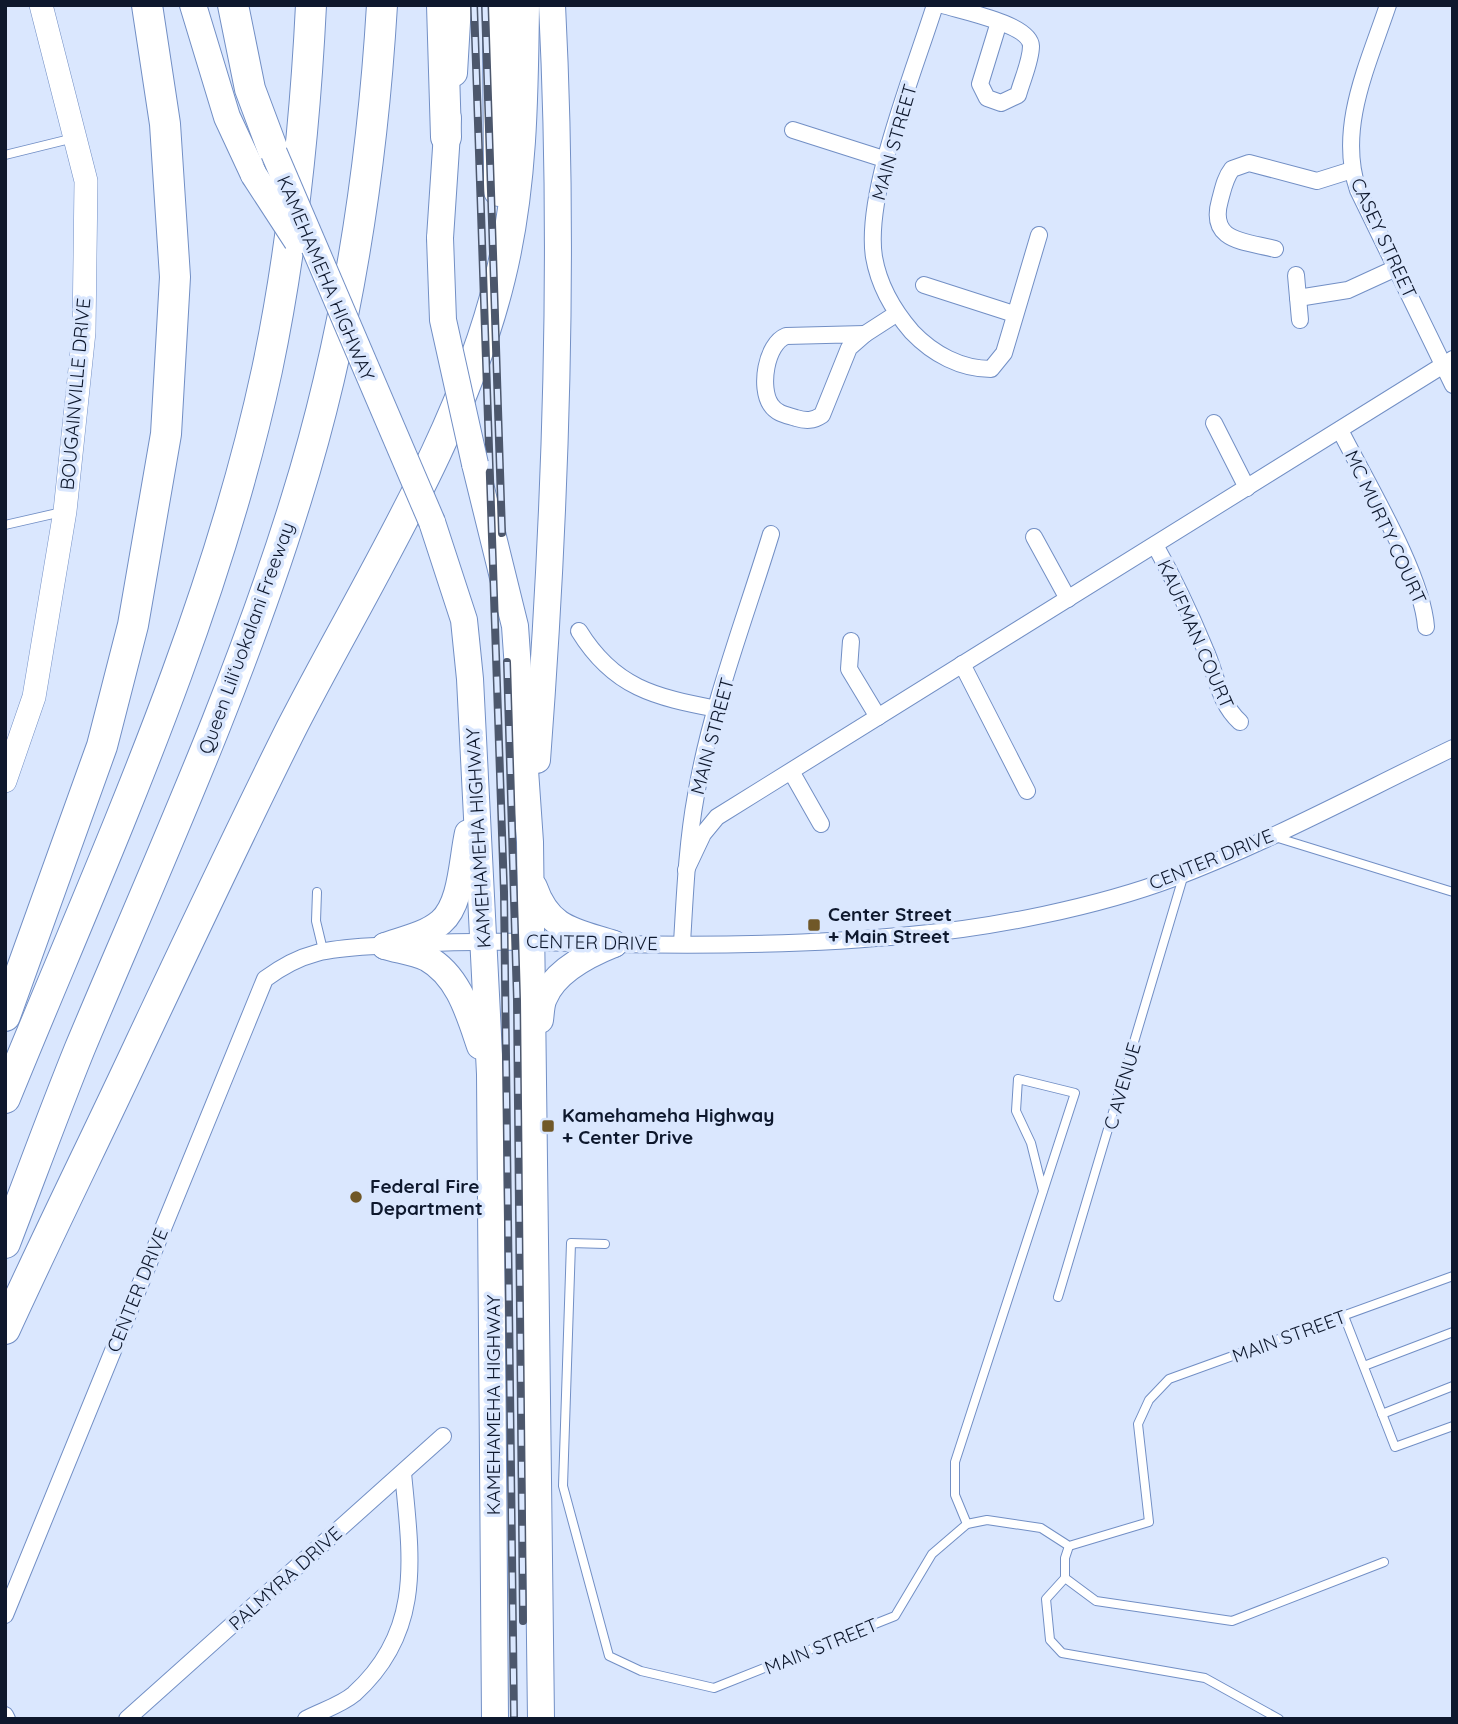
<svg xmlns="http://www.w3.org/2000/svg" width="1458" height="1724" font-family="Quicksand,sans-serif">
	<rect width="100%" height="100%" fill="#dae7fe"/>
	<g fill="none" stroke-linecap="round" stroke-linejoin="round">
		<defs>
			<g id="lane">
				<path d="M5,155L74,138"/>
				<path d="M5,525L62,512"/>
				<path d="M1275,837L1453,892"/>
				<path d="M317,892L316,921L323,950"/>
				<path d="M605,1244L571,1243L563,1486L609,1656L641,1671L714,1688L895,1616L932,1554L967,1524L987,1520L1041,1528L1069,1546L1149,1522L1138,1424L1149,1400L1169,1379L1453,1276"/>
				<path d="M1058,1297L1184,874"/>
				<path d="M1344,1316L1395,1447L1453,1426"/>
				<path d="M1364,1366L1453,1332"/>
				<path d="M1382,1414L1453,1386"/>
				<path d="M967,1524L955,1495V1462L1075,1093L1018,1079L1016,1111L1031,1143L1043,1191"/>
				<path d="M1069,1546L1065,1558V1578L1046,1599L1050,1640L1062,1653L1205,1678L1279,1719"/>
				<path d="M1065,1578L1096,1601L1232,1621L1384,1562"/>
			</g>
			<g id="street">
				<path d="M935,5C915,69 864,194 874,257C879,286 893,310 912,332C933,354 961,369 991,369L1004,353L1039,235"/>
				<path d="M943,5C962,11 1030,24 1031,46C1031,61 1022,80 1018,95L1001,103L987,98L980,84L999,22"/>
				<path d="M1388,5C1368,65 1337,128 1358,190L1453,385"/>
				<path d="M793,130L887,160"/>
				<path d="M1275,249C1244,241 1208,242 1220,200C1223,189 1225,178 1232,169L1249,163L1317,181L1352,170"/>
				<path d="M1296,275L1300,320"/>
				<path d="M924,285L1014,314"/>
				<path d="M1298,298L1348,290L1396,268"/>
				<path d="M865,334L849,348L822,415C813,421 806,421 796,418C787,415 777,414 771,405C759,388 766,344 786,336Z"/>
				<path d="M865,334L896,314"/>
				<path d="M1214,423L1247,488"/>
				<path d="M1340,430C1365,480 1422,573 1426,627"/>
				<path d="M1034,537L1068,599"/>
				<path d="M1155,545C1174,579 1190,613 1205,649C1217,675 1218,702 1240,722"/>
				<path d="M579,631C614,688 655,697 717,709"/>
				<path d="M851,641L849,669L878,717"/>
				<path d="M962,664L1027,791"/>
				<path d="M792,773L821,824"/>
				<path d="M686,870L703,834L717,817L1453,359"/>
				<path d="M682,943C685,893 687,844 696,795C711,706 745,619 771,534"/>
				<path d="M413,944C480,940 546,942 613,944C711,946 812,945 910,935C992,928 1097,907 1174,878C1269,842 1361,792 1453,748"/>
				<path d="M5,1615L265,979C309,946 338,949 391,945"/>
				<path d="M5,1715L7,1719"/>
				<path d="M127,1719L443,1436"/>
				<path d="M306,1719C321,1711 341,1705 354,1694C424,1631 411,1557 403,1473"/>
			</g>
			<path id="secondary" d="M5,781L34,697L65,511L84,332L86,181L41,5"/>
			<g id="primary">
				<path d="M193,5L227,117L254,175"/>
				<path d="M454,73L458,5"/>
				<path d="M440,238L448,118"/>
				<path d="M475,464L515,626L530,842L541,1719"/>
				<path d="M432,522L464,620L470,679L490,1074L495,1719"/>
				<path d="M537,760C556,509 565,257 552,5"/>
				<path d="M534,887C549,930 574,931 614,944"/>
				<path d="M385,946C402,940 426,935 441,922C462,904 462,859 468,833"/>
				<path d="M385,946C398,950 415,952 427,958C459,976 469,1014 480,1046"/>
				<path d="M540,1020C541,1013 541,1004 544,998C555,971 589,954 614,944"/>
			</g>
			<g id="highway">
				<path d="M233,5L250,89L274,153"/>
				<path d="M442,5L446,137"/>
				<path d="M498,5L499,191"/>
				<path d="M5,1016L102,746L133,625L166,434L175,277L165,124L147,5"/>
				<path d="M5,1098C102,860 213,622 267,370C292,251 305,127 311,5"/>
				<path d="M5,1243C30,1178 54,1112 80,1048C156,867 238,688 296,500C346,340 372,172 382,5"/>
				<path d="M5,1329C48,1235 94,1142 138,1048C188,942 238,835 291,729C364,586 462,435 500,278C522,189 523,97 524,5"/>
			</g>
		</defs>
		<use href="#lane" stroke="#728fc5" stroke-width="10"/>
		<use href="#street" stroke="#728fc5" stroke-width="18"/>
		<use href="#secondary" stroke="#728fc5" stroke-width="24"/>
		<use href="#primary" stroke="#728fc5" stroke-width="28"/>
		<use href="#highway" stroke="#728fc5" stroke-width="32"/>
		<use href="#lane" stroke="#fff" stroke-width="8"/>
		<use href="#street" stroke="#fff" stroke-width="16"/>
		<use href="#secondary" stroke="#fff" stroke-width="23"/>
		<use href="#primary" stroke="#fff" stroke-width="26"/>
		<use href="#highway" stroke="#fff" stroke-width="30"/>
		<defs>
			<g id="rail">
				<path d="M474,5L504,892L514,1719"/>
				<path d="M485,5L502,533"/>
				<path d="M507,662L517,1000L523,1621"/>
			</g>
		</defs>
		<use href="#rail" stroke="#4c576c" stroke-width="8"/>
		<use href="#rail" stroke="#dae7fe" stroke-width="5" stroke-dasharray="16" stroke-linecap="butt"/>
		<defs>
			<g id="primary-bridge">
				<path d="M274,153L432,522"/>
				<path d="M254,175L297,241"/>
				<path d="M440,238L443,320L475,464"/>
			</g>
		</defs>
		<use href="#primary-bridge" stroke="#728fc5" stroke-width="28" stroke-linecap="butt"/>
		<use href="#primary-bridge" stroke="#fff" stroke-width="26"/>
	</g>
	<g fill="#705828" stroke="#dae7fe" stroke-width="2.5">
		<rect x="807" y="918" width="14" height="14" rx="3.5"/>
		<rect x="541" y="1119" width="14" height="14" rx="3.5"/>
		<circle cx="356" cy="1197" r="7"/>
	</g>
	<g text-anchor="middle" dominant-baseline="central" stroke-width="7" stroke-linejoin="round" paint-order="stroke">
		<g font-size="19" fill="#0e182d" stroke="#dae7fe">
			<text transform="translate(894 142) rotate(-74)">MAIN STREET</text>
			<text transform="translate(1384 238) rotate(65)">CASEY STREET</text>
			<text transform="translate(326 278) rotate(67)">KAMEHAMEHA HIGHWAY</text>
			<text transform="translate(75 394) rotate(-85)">BOUGAINVILLE DRIVE</text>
			<text transform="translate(1386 527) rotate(65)">MC MURTY COURT</text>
			<text transform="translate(1196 634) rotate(66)">KAUFMAN COURT</text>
			<text transform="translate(246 638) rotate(-70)">Queen Liliʻuokalani Freeway</text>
			<text transform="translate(712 736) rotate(-75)">MAIN STREET</text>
			<text transform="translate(478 838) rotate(-93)">KAMEHAMEHA HIGHWAY</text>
			<text transform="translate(1211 859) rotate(-22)">CENTER DRIVE</text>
			<text transform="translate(592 942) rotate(1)">CENTER DRIVE</text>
			<text transform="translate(1122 1086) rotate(-74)">C AVENUE</text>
			<text transform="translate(137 1290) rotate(-68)">CENTER DRIVE</text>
			<text transform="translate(1289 1336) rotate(-20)">MAIN STREET</text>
			<text transform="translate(493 1405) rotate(-90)">KAMEHAMEHA HIGHWAY</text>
			<text transform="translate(285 1578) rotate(-42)">PALMYRA DRIVE</text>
			<text transform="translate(821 1646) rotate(-22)">MAIN STREET</text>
		</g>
		<g font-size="19" font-weight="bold" fill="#0e182d" stroke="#dae7fe" text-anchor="start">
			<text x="828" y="914">Center Street<tspan x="828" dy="22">+ Main Street</tspan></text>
			<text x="562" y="1115">Kamehameha Highway<tspan x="562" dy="22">+ Center Drive</tspan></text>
			<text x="370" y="1186">Federal Fire<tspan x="370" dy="22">Department</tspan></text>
		</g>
	</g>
	<rect width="1458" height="1724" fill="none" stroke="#0e182d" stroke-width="14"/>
</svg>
